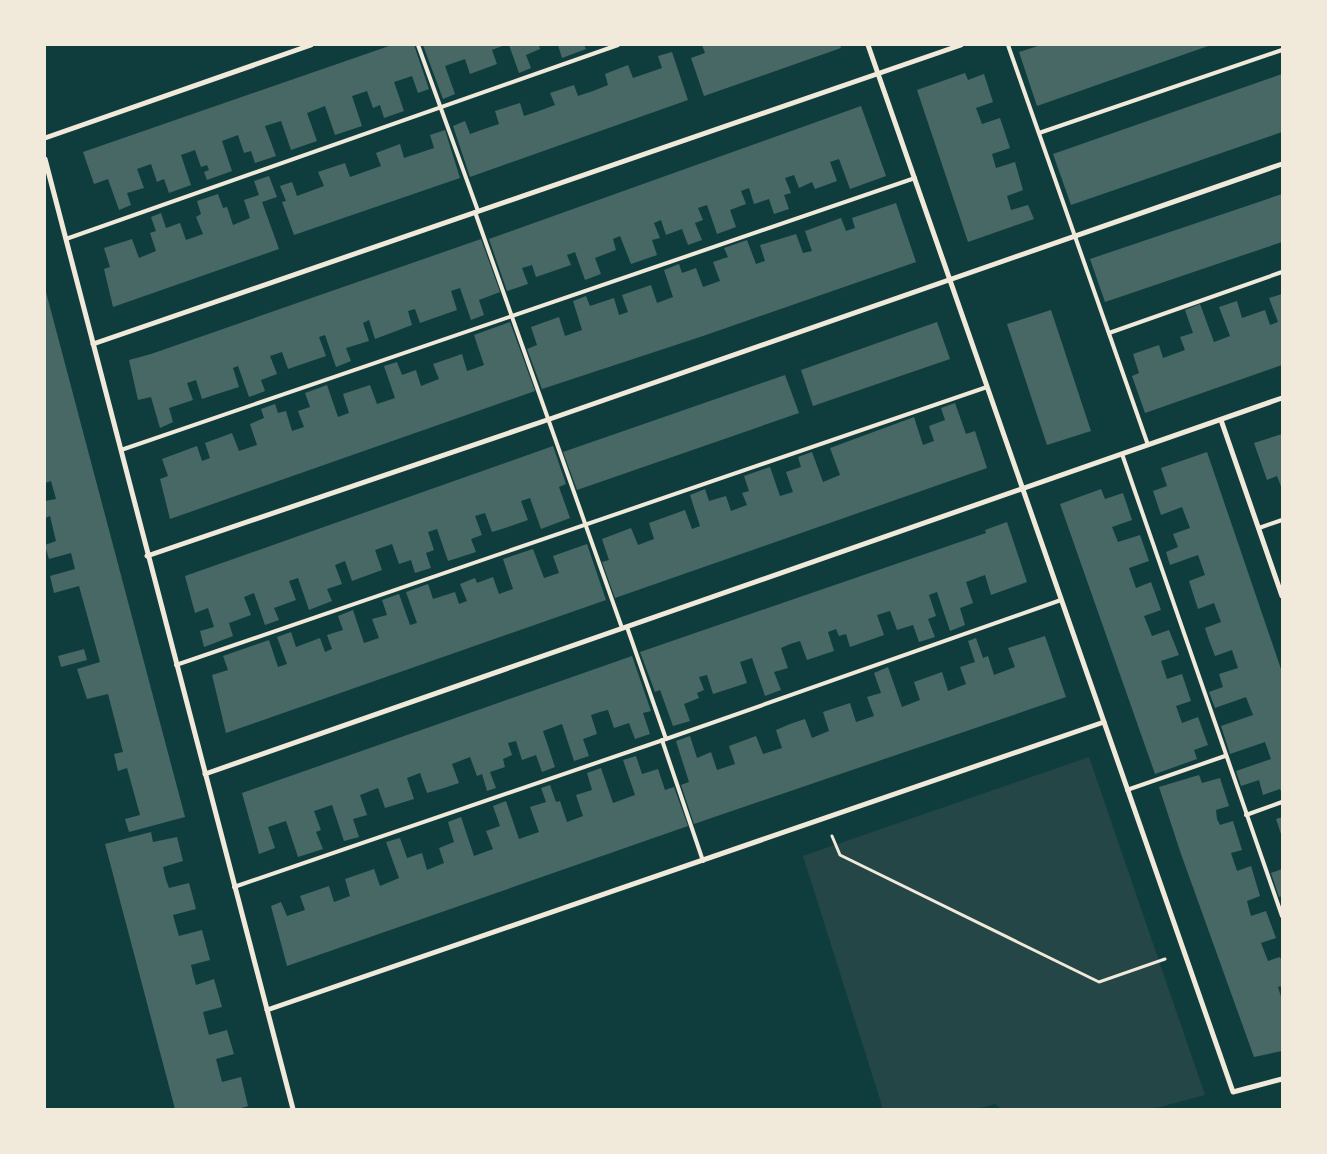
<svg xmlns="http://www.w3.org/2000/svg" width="1327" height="1154" font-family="'PT Sans Narrow',sans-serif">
	<rect width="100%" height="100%" fill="#0f3d3e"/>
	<path fill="#244646" d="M1089,757L1205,1095L1152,1109H1001L995,1104L976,1109H883L803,856Z"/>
	<g fill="#486865">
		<path d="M392,45H414L429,89L418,93L412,76L394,82L404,111L384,118L380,105L373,108L367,91L352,96L362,126L335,135L325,106L307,113L317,141L291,150L281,121L265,126L276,156L255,163L251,151L244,153L238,135L222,141L232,171L207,180L204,172L209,170L207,165L201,167L195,150L181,155L191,185L169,193L164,179L157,182L151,164L137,169L144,188L127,193L131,205L119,210L108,179L94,184L83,152Z"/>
		<path d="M423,45H505L492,50L497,64L470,74L465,59L445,66L455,94L443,99Z"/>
		<path d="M509,45H539L540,49L526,55L531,68L519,73Z"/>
		<path d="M558,45H584L586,49L562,58Z"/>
		<path d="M702,45H840L841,48L704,96L691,58L705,53Z"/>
		<path d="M1041,45H1211L1037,106L1019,52Z"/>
		<path d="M672,52L688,100L470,177L453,126L465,121L470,134L484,129L499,124L495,111L520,103L524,116L539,111L555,105L550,93L574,85L578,96L593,91L608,85L605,74L628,65L633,78L662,68L658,56Z"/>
		<path d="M965,73L968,80L984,74L993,102L976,108L982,124L1000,118L1010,148L992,154L996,168L1015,162L1023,190L1007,196L1011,210L1028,205L1034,219L968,242L917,90Z"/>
		<path d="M1282,74V132L1071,205L1053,154Z"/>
		<path d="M861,106L886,176L850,189L839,159L830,162L837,181L815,189L812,182L799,188L794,175L785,178L791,193L784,195L789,209L774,214L769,199L754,204L749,188L741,191L746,204L730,210L736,227L717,234L707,205L698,208L703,220L695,223L702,240L688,245L682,229L666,235L661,220L654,223L660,238L652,240L657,255L631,264L620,236L613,239L616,250L595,258L601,274L585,280L575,252L567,255L571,265L536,277L532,265L522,268L528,284L507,291L489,239Z"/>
		<path d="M445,130L460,178L294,235L282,202L286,201L280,186L292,182L297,196L324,186L318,172L345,163L350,177L381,166L376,153L400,144L404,158L434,148L430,135Z"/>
		<path d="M269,176L277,197L262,202L279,249L113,307L104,269L110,267L104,248L132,239L139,258L156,251L150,233L156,231L151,217L161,213L166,228L180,223L186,240L203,234L196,217L201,214L197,201L218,194L223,208L227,207L233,225L250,218L244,200L259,195L254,181Z"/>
		<path d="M1282,194V242L1105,302L1090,259Z"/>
		<path d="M896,203L916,262L703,336L542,389L527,349L537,345L531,327L559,317L565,336L582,330L573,301L586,296L590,306L614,298L619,315L628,312L622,295L651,285L657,303L673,297L664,270L679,264L682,273L696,268L703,287L720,281L713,262L728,257L724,248L747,240L756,264L765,261L760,245L796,234L803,253L812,251L805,231L841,218L846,231L855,228L852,218Z"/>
		<path d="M481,239L500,292L479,300L484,315L471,320L460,288L451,291L457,310L420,323L415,309L408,311L412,325L375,339L369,320L363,323L369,341L346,348L351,361L336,367L325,335L319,337L326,356L288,369L282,352L270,356L277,374L261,380L265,391L249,397L238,366L233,368L239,387L217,394L202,399L196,380L187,383L193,400L169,408L173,422L160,428L151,397L138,400L129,360L151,354Z"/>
		<path d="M46,292L185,817L129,832L125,819L140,815L127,768L118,771L114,754L123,752L108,694L87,699L77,669L100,662L79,586L54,593L50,576L75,569L71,553L49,559L45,545L56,541L50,516L45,518V501L56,499L51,481L45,483Z"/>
		<path d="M1282,294V365L1145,413L1132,376L1139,373L1133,354L1159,345L1163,358L1185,350L1180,337L1193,333L1185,310L1200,304L1214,342L1230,336L1219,307L1237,301L1242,318L1265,310L1270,325L1278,322L1269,298Z"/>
		<path d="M1051,310L1091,431L1047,445L1007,324Z"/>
		<path d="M510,322L535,391L170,519L160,479L168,476L162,459L197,446L202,461L210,458L205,443L232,433L239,451L257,445L250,424L264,418L261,409L275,404L278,413L286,411L292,431L304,427L298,411L310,407L305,393L327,385L338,417L349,413L343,394L370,385L377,404L395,398L384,366L397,362L402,375L416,370L421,386L439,379L433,364L462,354L467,371L476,368L484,365L474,335Z"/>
		<path d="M937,322L950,359L813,406L801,370Z"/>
		<path d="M785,375L799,413L577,490L563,452Z"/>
		<path d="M955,403L966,434L975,431L987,468L615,598L602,562L609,560L602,539L631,528L638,545L654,539L649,523L685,510L692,529L700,526L690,495L705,489L709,501L726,496L731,511L747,505L742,493L749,491L744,476L770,467L780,496L793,492L786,472L801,467L798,457L812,452L823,482L840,475L830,448L914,417L923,445L934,441L929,426L945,420L941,408Z"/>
		<path d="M1282,434V489L1277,476L1267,480L1254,443Z"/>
		<path d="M553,446L566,484L559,487L570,518L541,529L530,498L521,501L528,520L505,528L492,532L485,513L475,516L482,535L471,539L476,552L448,561L437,529L428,532L434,550L426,553L431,568L415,573L411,560L399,564L392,544L375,550L382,570L352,581L345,561L335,565L342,584L327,589L332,601L309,610L298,578L289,581L296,600L274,608L279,620L265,625L254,593L244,597L251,615L229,623L233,636L204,647L200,631L214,627L208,608L195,613L185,576Z"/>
		<path d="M1207,452L1282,672V794L1280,789L1263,795L1259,780L1241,786L1236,771L1271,759L1265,742L1230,754L1221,726L1253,715L1246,697L1215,708L1209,692L1223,687L1219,674L1238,668L1232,650L1215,656L1210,643L1205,628L1221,622L1214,603L1198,609L1189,581L1205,575L1198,555L1170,565L1166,552L1178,547L1173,534L1190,528L1182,507L1161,515L1153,491L1167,486L1161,468Z"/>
		<path d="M1101,489L1105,499L1123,493L1132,520L1112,527L1118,542L1140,535L1149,561L1129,568L1136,588L1151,582L1161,610L1144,616L1152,636L1169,630L1179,655L1161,661L1167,679L1182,674L1191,701L1176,706L1182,723L1198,717L1208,745L1194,750L1197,759L1155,774L1060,504Z"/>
		<path d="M1007,522L1027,582L991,595L985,575L966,582L973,603L960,608L965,625L950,631L937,592L929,595L936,616L928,619L935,637L919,642L913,625L897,630L890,611L877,615L884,635L850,647L846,634L839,636L836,629L828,632L834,651L807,660L800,641L790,644L781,648L788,668L774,672L781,690L765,696L752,658L740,662L747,683L713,694L707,675L699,677L704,690L697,693L699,698L684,704L690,721L673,726L660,690L655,692L640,652L986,533L985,530Z"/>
		<path d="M587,544L606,600L226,733L212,675L228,670L223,656L269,640L278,667L287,664L277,637L291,632L296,647L320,638L325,652L332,649L327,635L343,630L338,616L353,610L364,643L379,638L372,619L387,615L382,600L399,594L410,625L417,623L406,592L428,584L433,599L455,592L459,604L467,601L460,584L475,578L477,583L493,577L499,594L513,589L503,559L533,549L544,578L559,573L553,556Z"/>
		<path d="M1045,636L1066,697L694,824L681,785L689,782L676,741L690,736L697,758L711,752L717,770L735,764L729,746L756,736L763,754L782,748L776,730L790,724L805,719L812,738L829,731L823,712L850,703L856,722L874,716L867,697L881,693L874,673L888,667L902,707L920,700L914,682L942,672L948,691L966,684L960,667L975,662L968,641L976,638L983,658L988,656L994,675L1015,667L1008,648Z"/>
		<path d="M84,649L87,660L61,667L58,656Z"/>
		<path d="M632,656L651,711L643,713L650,734L635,739L629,723L614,728L608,710L600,712L591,715L597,734L583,739L589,756L574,761L562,724L543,731L555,767L542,772L536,755L522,760L516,741L508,743L512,755L503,759L505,767L490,772L496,788L487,791L482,774L477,776L470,757L452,764L459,783L444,788L427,793L420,773L407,778L414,799L385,808L378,788L360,795L367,815L353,819L359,837L344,841L332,805L314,811L321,830L316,832L323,849L298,857L286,821L268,827L275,848L259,854L242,793Z"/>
		<path d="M636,756L642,774L658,769L665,790L674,787L688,826L287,966L271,906L281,902L287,916L305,910L300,896L329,886L334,902L350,896L345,879L374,869L380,886L399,878L386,842L400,838L407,858L422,853L427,870L444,863L439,848L454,842L448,822L461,817L474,856L493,849L486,831L500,826L493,806L506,801L519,839L539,832L530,807L546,802L541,788L550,785L556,802L560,801L567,822L583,816L576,795L592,790L587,773L601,768L613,803L635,795L623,760Z"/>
		<path d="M1199,775L1202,783L1220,778L1229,806L1216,810L1217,819L1220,825L1233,821L1242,850L1231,853L1237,871L1251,866L1260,896L1247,901L1249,909L1251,916L1266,911L1276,938L1261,943L1268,961L1280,957L1282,962V986L1278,987L1282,1000V1051L1254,1057L1181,854L1159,787Z"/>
		<path d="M1282,817V837L1276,819Z"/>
		<path d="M151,832L153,842L177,837L183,861L163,867L166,880L169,888L189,883L196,909L173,915L176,926L179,936L202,930L210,960L191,965L193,974L196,985L214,979L222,1007L203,1012L206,1024L209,1035L227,1030L234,1054L216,1059L222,1082L241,1077L248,1106L238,1109H175L105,844Z"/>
		<path d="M1282,869V896L1279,897L1271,873Z"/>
	</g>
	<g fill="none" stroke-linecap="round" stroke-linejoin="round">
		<path stroke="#f1e9da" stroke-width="3" d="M832,836L840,855L1099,982L1165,959"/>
		<g stroke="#f1e9da" stroke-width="4">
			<path d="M418,45L478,211"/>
			<path d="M1008,45L1148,445"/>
			<path d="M1039,133L1282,50"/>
			<path d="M475,212L622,628"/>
			<path d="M66,239L618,45"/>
			<path d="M1109,333L1282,272"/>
			<path d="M121,450L915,178"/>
			<path d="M1122,454L1282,916"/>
			<path d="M1259,528L1282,520"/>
			<path d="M627,627L666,739"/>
			<path d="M176,665L987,387"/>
			<path d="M662,740L703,861"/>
			<path d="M1127,790L1225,756"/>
			<path d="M1246,815L1282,802"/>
			<path d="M234,887L666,739L1061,600"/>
		</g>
		<g stroke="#f1e9da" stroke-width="5">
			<path d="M868,45L1233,1092L1282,1079"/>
			<path d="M45,138L311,45"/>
			<path d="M45,159L293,1109"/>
			<path d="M93,344L961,45"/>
			<path d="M1221,420L1282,596"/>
			<path d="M147,556L547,420L1282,164"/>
			<path d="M205,774L1282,398"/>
			<path d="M267,1010L1104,722"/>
		</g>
	</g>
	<rect width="1327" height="1154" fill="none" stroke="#f1e9da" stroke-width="92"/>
</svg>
